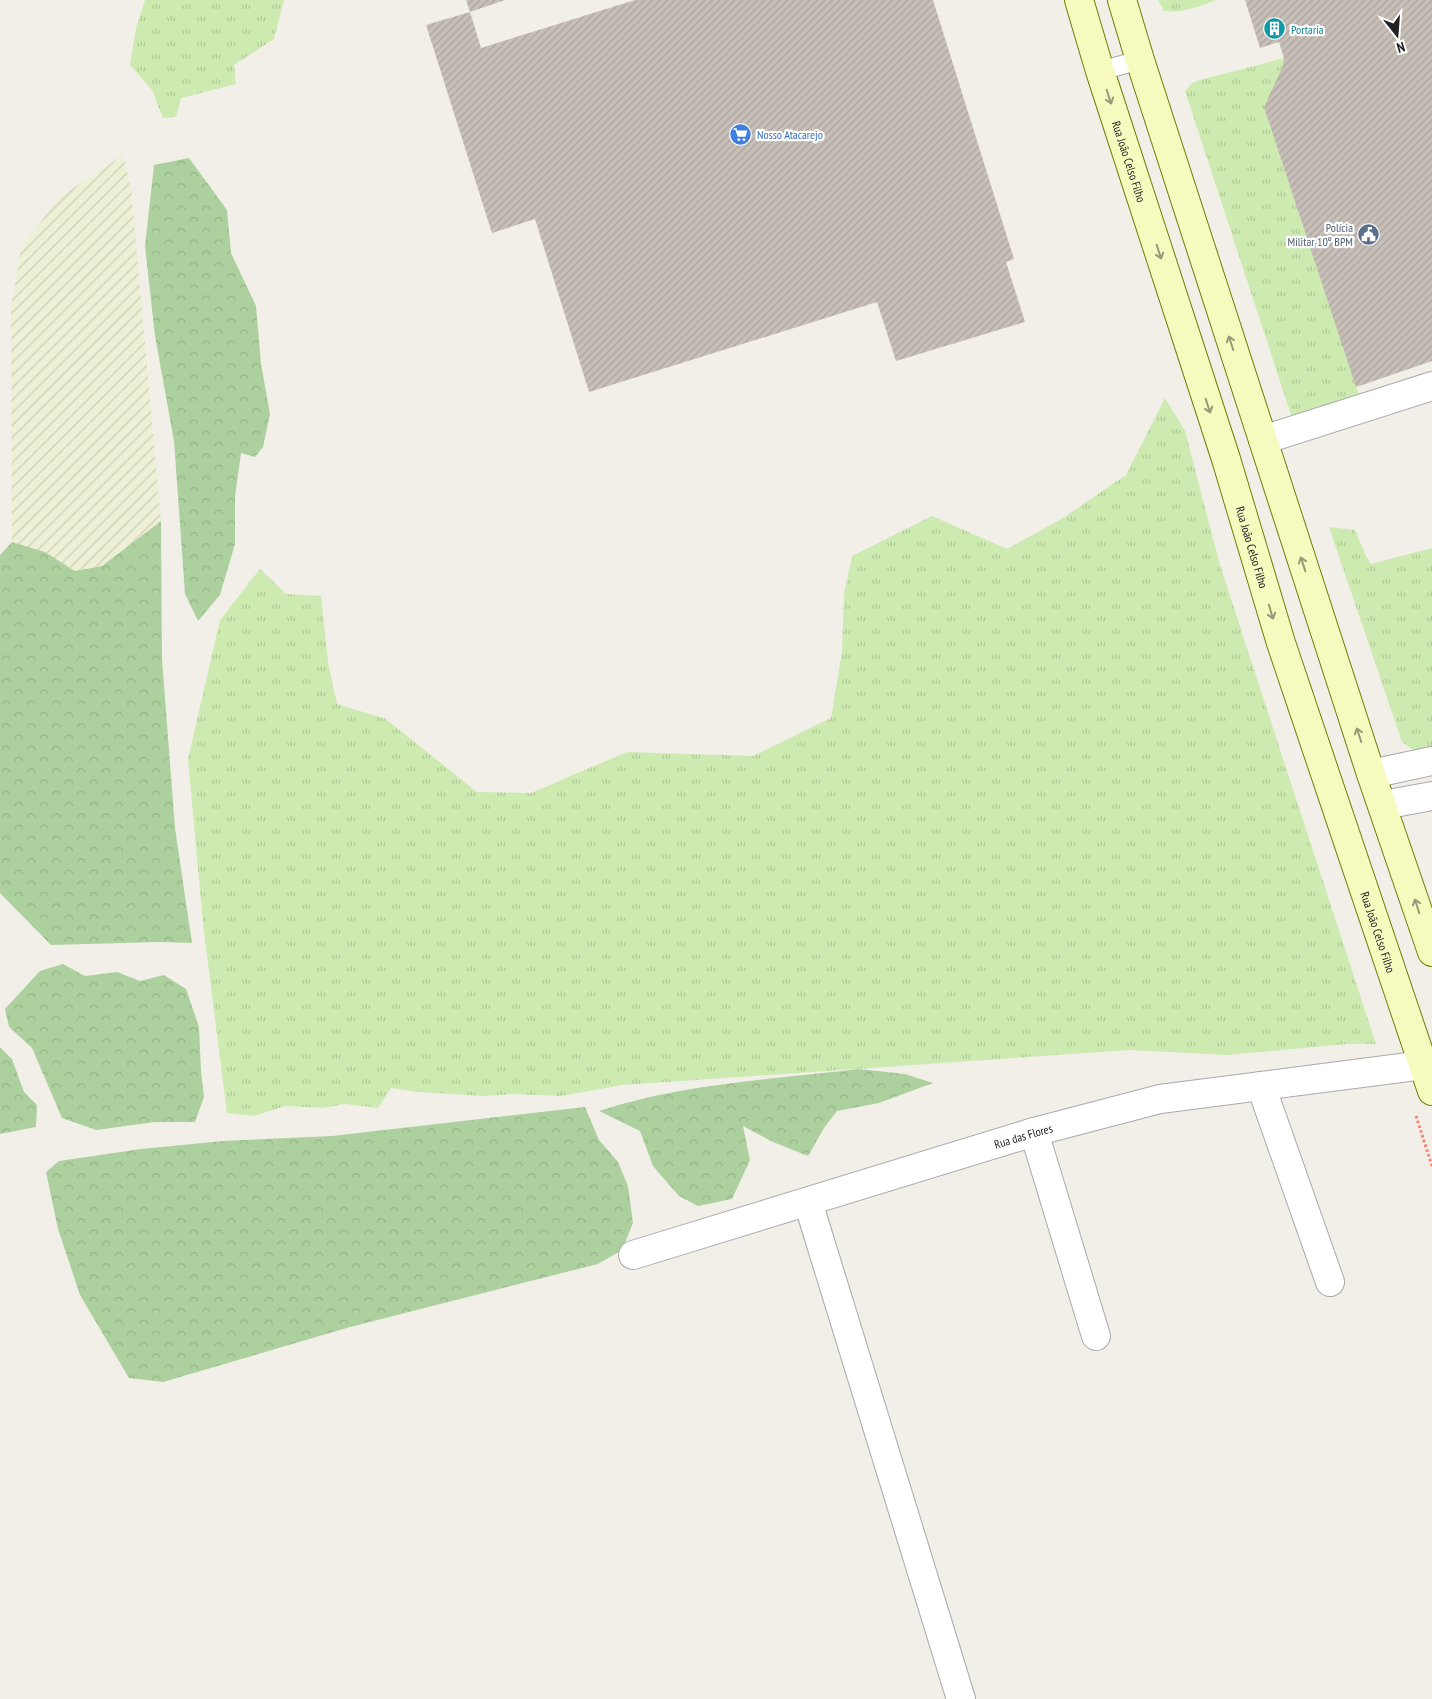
<svg xmlns="http://www.w3.org/2000/svg" width="1432" height="1699" font-family="'PT Sans Narrow',sans-serif">
	<defs>
		<pattern id="farmland-furrows" width="10" height="10" patternUnits="userSpaceOnUse" patternTransform="scale(1.25)"><rect width="10" height="10" fill="#eef0d5"/><path d="M-1 1l2-2M0 10L10 0M9 11l2-2" fill="none" stroke="#ccceb7"/></pattern>
		<pattern id="grass-tufts" width="24" height="20" patternUnits="userSpaceOnUse" patternTransform="scale(1.25)"><rect width="24" height="20" fill="#cdebb0"/><path d="M3 7l-1-3M5 7V3M7 7l1-3M15 17l-1-3M17 17v-4M19 17l1-3" fill="none" stroke="#b0c997"/></pattern>
		<pattern id="forest-crowns" width="20" height="18" patternUnits="userSpaceOnUse" patternTransform="scale(1.25)"><rect width="20" height="18" fill="#add19e"/><path d="M2 6a3 3 0 1 1 6 0M12 15a3 3 0 1 1 6 0" fill="none" stroke="#95b388"/></pattern>
		<pattern id="building-hatch" width="6" height="6" patternUnits="userSpaceOnUse" patternTransform="scale(1.25)"><rect width="6" height="6" fill="#c7bfb8"/><path d="M-1 1l2-2M0 6l6-6M5 7l2-2" fill="none" stroke="#aba49e"/></pattern>
	</defs>
	<rect width="100%" height="100%" fill="#f2efe9"/>
	<path fill="url(#farmland-furrows)" d="M123,155L131,189L161,521L102,566L75,571L45,552L12,542L11,308L21,248L60,197Z"/>
	<g fill="url(#grass-tufts)">
		<path d="M145,0H284L274,39L234,65L236,84L181,98L176,117L163,118L152,90L130,65L136,28Z"/>
		<path d="M1158,0H1216C1199,7 1182,13 1164,11Z"/>
		<path d="M1432,14V361L1356,387L1362,399L1293,421L1185,91L1192,83L1200,80L1284,58Z"/>
		<path d="M1165,398L1185,431L1220,565L1376,1044H1347L1227,1055L1130,1050L623,1085L560,1096L513,1094L485,1096L418,1092L391,1088L378,1108L345,1104L323,1108L285,1106L254,1116L227,1113L203,924L188,759L220,620L260,569L286,594L321,596L328,662L337,704L386,719L477,792L531,793L627,752L753,756L831,718L842,652L844,594L852,556L932,516L1007,549L1063,518L1126,475Z"/>
		<path d="M1329,527L1355,530L1365,554L1371,564L1432,548V748L1413,750L1402,742Z"/>
	</g>
	<g fill="url(#forest-crowns)">
		<path d="M189,158L227,210L231,253L256,306L261,364L270,414L263,447L255,457L241,453L235,496V544L220,595L198,621L185,594L174,441L155,336L145,246L154,165Z"/>
		<path d="M161,521L162,659L175,828L192,943L160,942L51,945L0,893V555L12,542L45,552L75,571L102,566Z"/>
		<path d="M63,964L85,976L117,972L140,981L164,975L186,989L199,1027L201,1071L204,1097L195,1122H155L96,1130L62,1118L32,1048L9,1027L5,1009L40,971Z"/>
		<path d="M0,1047L12,1059L24,1092L37,1105L36,1127L0,1134Z"/>
		<path d="M859,1069L905,1074L933,1083L879,1103L837,1111L824,1128L808,1156L773,1142L743,1126L750,1160L732,1199L698,1206L679,1196L653,1166L640,1131L599,1111C680,1084 774,1079 859,1069Z"/>
		<path d="M585,1107L599,1140L618,1162L628,1186L633,1223L622,1250L598,1264L350,1327L163,1382L129,1378L80,1295L58,1229L46,1172L59,1161L141,1149L223,1141L332,1136Z"/>
	</g>
	<g fill="url(#building-hatch)">
		<path d="M466,0H505L470,12L481,48L635,0H933L1014,259L1006,262L1025,322L896,361L877,302L589,392L535,219L492,233L426,25L470,12Z"/>
		<path d="M1245,0H1432V361L1356,387L1264,107L1283,66L1284,58L1279,42L1260,48Z"/>
	</g>
	<g fill="none" stroke-linecap="round" stroke-linejoin="round">
		<defs>
			<path id="service" d="M1100,71L1140,60"/>
			<g id="minor">
				<path d="M1263,440L1432,386"/>
				<path d="M1371,774L1432,761"/>
				<path d="M1383,805L1432,796"/>
				<path d="M1261,1086L1330,1282"/>
				<path d="M1034,1132L1096,1336"/>
				<path d="M808,1202L961,1699"/>
				<path id="s1" d="M633,1255L1034,1132L1160,1099L1424,1065"/>
			</g>
			<g id="secondary">
				<path id="s2" d="M1079,0L1100,71L1226,459L1281,643L1432,1091"/>
				<path d="M1122,0L1140,60L1371,774L1432,952"/>
			</g>
		</defs>
		<use href="#service" stroke="#a9a9a9" stroke-width="20"/>
		<use href="#minor" stroke="#a9a9a9" stroke-width="30"/>
		<use href="#secondary" stroke="#707d05" stroke-width="30"/>
		<path stroke="#fa8072" stroke-width="3" stroke-dasharray="2.5 2.5" stroke-linecap="butt" d="M1416,1116L1432,1166"/>
		<use href="#service" stroke="#fff" stroke-width="18"/>
		<use href="#minor" stroke="#fff" stroke-width="28"/>
		<use href="#secondary" stroke="#f7fabf" stroke-width="28"/>
	</g>
	<defs><path id="oneway-shaft" d="M-6 0H5M1.5-3L5.5 0L1.5 3" fill="none" stroke-width="1.6" stroke-linecap="round" stroke-linejoin="round" transform="scale(1.25)"/></defs>
	<g stroke="#979978">
		<use href="#oneway-shaft" transform="translate(1109 97) rotate(72)"/>
		<use href="#oneway-shaft" transform="translate(1159 252) rotate(72)"/>
		<use href="#oneway-shaft" transform="translate(1231 343) rotate(-108)"/>
		<use href="#oneway-shaft" transform="translate(1208 406) rotate(72)"/>
		<use href="#oneway-shaft" transform="translate(1303 564) rotate(-108)"/>
		<use href="#oneway-shaft" transform="translate(1271 612) rotate(73)"/>
		<use href="#oneway-shaft" transform="translate(1359 735) rotate(-108)"/>
		<use href="#oneway-shaft" transform="translate(1417 906) rotate(-108)"/>
	</g>
	<defs>
		<symbol id="building-disc" viewBox="-11 -11 22 22"><circle r="9.5" fill="#0f9aa8" stroke="#fff"/><path d="M-4-6H4V6H1V3H-1V6H-4ZM-2.5-4.3h1.7v1.8h-1.7ZM.8-4.3h1.7v1.8H.8ZM-2.5-1h1.7V.8h-1.7ZM.8-1h1.7V.8H.8Z" fill="#fff"/></symbol>
		<symbol id="supermarket-disc" viewBox="-11 -11 22 22"><circle r="9.5" fill="#3f7fe0" stroke="#fff"/><path d="M-6-5.5h2.5l.6 2H6L4.5 2H-2.5L-4.4-4H-6ZM-1.5 3.2a1.3 1.3 0 1 0 .1 0ZM3 3.2a1.3 1.3 0 1 0 .1 0Z" fill="#fff"/></symbol>
		<symbol id="civic-disc" viewBox="-11 -11 22 22"><circle r="9.5" fill="#5c6f8a" stroke="#fff"/><path d="M-.6-6.5H3V-4.5H.6V-3L4-1V1h2V6H-6V1h2V-1L-.6-3ZM-1.2 2.5V6h2.4V2.5Z" fill="#fff"/></symbol>
	</defs>
	<g fill-rule="evenodd">
		<use href="#building-disc" x="1262" y="16" width="25" height="25"/>
		<use href="#supermarket-disc" x="728" y="122" width="25" height="25"/>
		<use href="#civic-disc" x="1356" y="222" width="25" height="25"/>
	</g>
	<g text-anchor="middle" dominant-baseline="central" stroke-width="4.5" stroke-linejoin="round" paint-order="stroke">
		<g font-size="12" fill="#0d838f" stroke="#fff" text-anchor="start">
			<text x="1291" y="29">Portaria</text>
		</g>
		<g font-size="12" fill="#366cbe" stroke="#fff" text-anchor="start">
			<text x="757" y="134">Nosso Atacarejo</text>
		</g>
		<g font-size="12" fill="#222" stroke="#fff">
			<text stroke="none"><textPath href="#s2" startOffset="169">Rua João Celso Filho</textPath></text>
			<text stroke="none"><textPath href="#s2" startOffset="574">Rua João Celso Filho</textPath></text>
			<text stroke="none"><textPath href="#s2" startOffset="979">Rua João Celso Filho</textPath></text>
			<text stroke="none"><textPath href="#s1" startOffset="408">Rua das Flores</textPath></text>
		</g>
		<g font-size="12" fill="#4e5e75" stroke="#fff" text-anchor="end">
			<text x="1353" y="227">Polícia<tspan x="1353" dy="14">Militar 10º BPM</tspan></text>
		</g>
	</g>
	<g transform="translate(1397 35) rotate(163)" stroke="#ffffff" stroke-width="4" paint-order="stroke">
	<path d="M0-4L9 19L0 12L-9 19Z" fill="#222222"/>
	<text y="-8" font-size="14" font-weight="bold" text-anchor="middle" fill="#222222">N</text>
	</g>
</svg>
